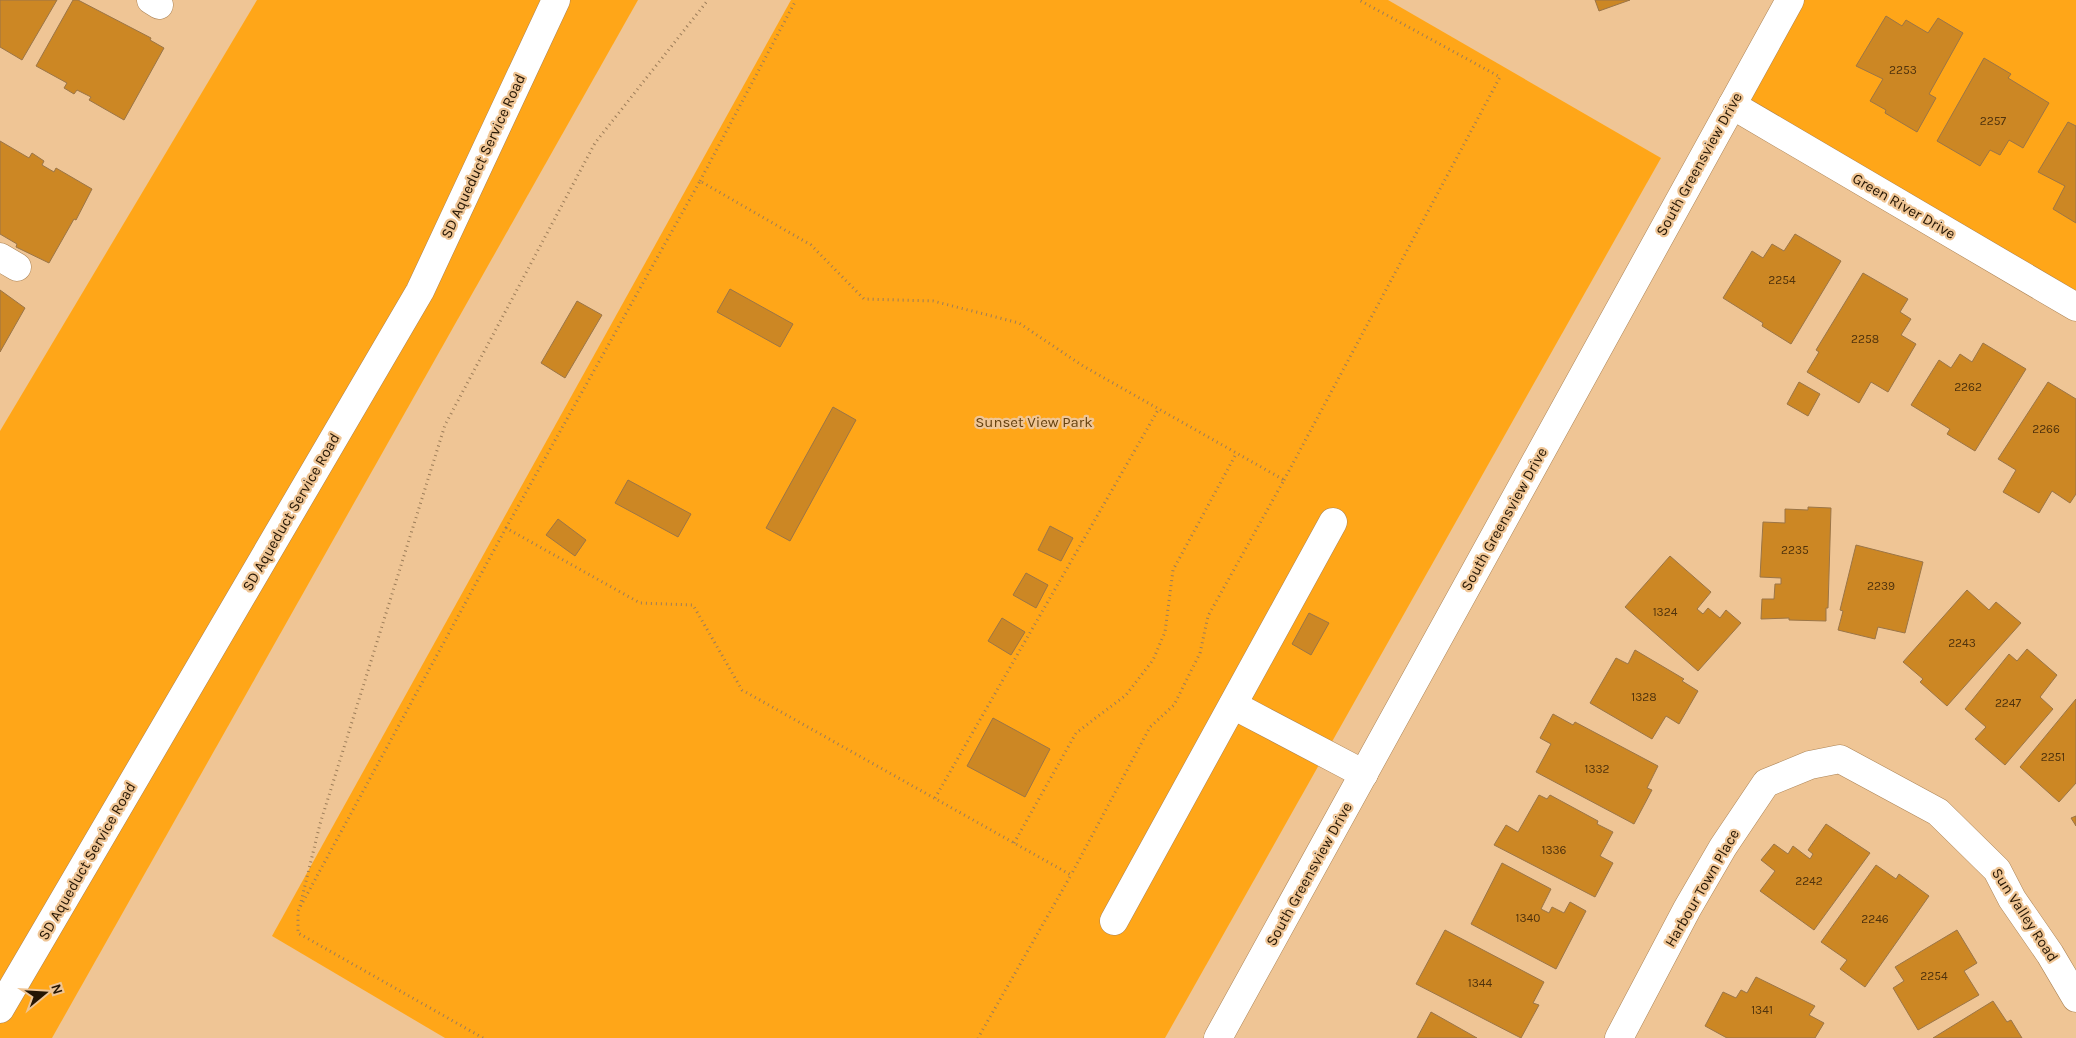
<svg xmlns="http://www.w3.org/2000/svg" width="2076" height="1038" font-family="Karla,sans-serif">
	<rect width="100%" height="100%" fill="#efc595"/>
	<g fill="#ffa618">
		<path d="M257,0H638L52,1038H0V431Z"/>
		<path d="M791,0H1388L1661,158L1165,1038H445L272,936Z"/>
		<path d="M1803,0H2076V320L1736,122Z"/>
	</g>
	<g fill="#cc8724" stroke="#9b7547">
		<path d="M0,0H57L22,60L0,47Z"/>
		<path d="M73,0H78L151,38L150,40L164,48L124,120L89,100L91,97L77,90L74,94L64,88L67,83L36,66Z"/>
		<path d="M1595,0H1630L1599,11Z"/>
		<path d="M1886,16L1902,26L1906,20L1928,33L1938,18L1963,33L1929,94L1936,98L1917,132L1885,113L1886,110L1870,101L1883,79L1856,66Z"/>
		<path d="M1984,58L2011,74L2008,78L2049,103L2023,148L2009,140L2000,155L1990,150L1980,166L1937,141Z"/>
		<path d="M2068,122L2076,126V223L2053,209L2065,186L2038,172Z"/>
		<path d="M0,141L29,158L32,153L44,161L42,165L54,172L56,168L92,189L76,220L74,219L49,263L16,247L17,244L0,234Z"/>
		<path d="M1795,234L1841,261L1791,344L1762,326L1763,323L1723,298L1752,251L1763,258L1772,244L1784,251Z"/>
		<path d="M1863,273L1908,299L1900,312L1911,319L1901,335L1916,344L1888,392L1871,382L1859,403L1807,372L1819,352L1816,350Z"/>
		<path d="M730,289L793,324L780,347L717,312Z"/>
		<path d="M0,290L25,308L0,352Z"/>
		<path d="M577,301L602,315L565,378L541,363Z"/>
		<path d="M1983,343L2026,369L1975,451L1947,434L1950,429L1911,405L1939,360L1951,368L1960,354L1972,362Z"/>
		<path d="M1799,382L1820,394L1808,416L1787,404Z"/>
		<path d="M2048,382L2076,399V494L2070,503L2052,491L2039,513L2003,492L2016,470L1998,459Z"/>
		<path d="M833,407L856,420L790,541L766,528Z"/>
		<path d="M628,480L691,514L678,537L615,503Z"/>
		<path d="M1808,507L1831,508L1828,608H1826V621L1789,620V618L1761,619L1762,599H1774L1775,584H1781V578L1760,577L1763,522L1785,523V509L1808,510Z"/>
		<path d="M558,519L586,540L575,556L546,535Z"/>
		<path d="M1050,526L1073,538L1061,561L1038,550Z"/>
		<path d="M1856,545L1923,562L1905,633L1878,627L1875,639L1838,630L1843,611L1840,610Z"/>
		<path d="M1670,556L1711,592L1697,609L1703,614L1708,608L1720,618L1726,610L1741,623L1698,671L1625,607Z"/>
		<path d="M1026,573L1048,585L1036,608L1013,595Z"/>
		<path d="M1967,590L1989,610L1996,602L2021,623L1947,706L1920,682L1923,679L1903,662Z"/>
		<path d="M1309,613L1329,623L1311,655L1292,644Z"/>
		<path d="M1002,618L1025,632L1011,655L988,641Z"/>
		<path d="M2027,649L2057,675L2040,697L2053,709L2005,765L1975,739L1986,727L1965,709L2009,654L2017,661Z"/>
		<path d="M1635,650L1684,679L1682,681L1698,691L1679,724L1666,716L1652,739L1590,703L1616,658L1628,664Z"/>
		<path d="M2076,699V783L2059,802L2020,767Z"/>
		<path d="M1553,714L1573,725L1575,722L1658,766L1647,788L1652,790L1634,824L1536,772L1551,744L1540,738Z"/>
		<path d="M993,718L1050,749L1025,797L967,766Z"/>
		<path d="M1539,795L1547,799L1550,795L1598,821L1597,824L1613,832L1600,856L1613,863L1595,897L1494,845L1506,825L1518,832Z"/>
		<path d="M2076,816V826L2071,818Z"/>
		<path d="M1826,824L1870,853L1814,930L1760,891L1775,871L1761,860L1774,844L1788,854L1793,846L1810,859L1813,854L1808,850Z"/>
		<path d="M1502,863L1551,889L1541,909L1549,913L1552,907L1564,913L1570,902L1586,911L1556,969L1471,924Z"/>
		<path d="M1876,865L1896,879L1899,874L1929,896L1865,987L1840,969L1847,960L1821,942Z"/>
		<path d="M1445,930L1544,982L1533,1003L1539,1005L1521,1038L1416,984Z"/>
		<path d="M1957,930L1977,963L1964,971L1979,995L1918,1030L1893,988L1904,981L1895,967Z"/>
		<path d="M1756,977L1815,1006L1809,1015L1824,1023L1815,1038H1727L1705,1026L1723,992L1736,998L1741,990L1747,993Z"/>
		<path d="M1993,1001L2007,1022L2011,1020L2022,1038H1933Z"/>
		<path d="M1431,1012L1477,1038H1417Z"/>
	</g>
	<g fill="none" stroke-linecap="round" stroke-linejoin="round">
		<defs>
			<g id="minor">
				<path d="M151,0L159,5"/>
				<path d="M1732,105L2076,307"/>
				<path d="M0,257L17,267"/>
				<path d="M1233,705L1364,774"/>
				<path d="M1114,921L1333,522"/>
				<path d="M0,1009L420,291L556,0"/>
				<path d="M1218,1038L1790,0"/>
				<path d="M1619,1038L1687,909L1723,847L1766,783L1810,765L1840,759L1938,812L1997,870L2012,899L2050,954L2076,998"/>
			</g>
		</defs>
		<use href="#minor" stroke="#ac8456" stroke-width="29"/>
		<g stroke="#9c7d59" stroke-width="3" stroke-dasharray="1 4" stroke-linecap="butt">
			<path d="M700,181L796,0"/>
			<path d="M1284,480L1500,77L1359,0"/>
			<path d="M506,528L700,181L811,245L864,299L933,301L1019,323L1083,366L1284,480L1208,616L1200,653L1174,705L1150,727L1071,875"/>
			<path d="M935,798L1158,410"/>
			<path d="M1014,843L1076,733L1126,695L1153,660L1165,632L1173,570L1236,454"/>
			<path d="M300,906L320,824L445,425L595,143L708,0"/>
			<path d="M483,1038L298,933V911L506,528L640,603L693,605L742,690L1071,875L978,1038"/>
		</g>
		<use href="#minor" stroke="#fff" stroke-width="28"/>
	</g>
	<g text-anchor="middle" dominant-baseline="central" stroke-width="4.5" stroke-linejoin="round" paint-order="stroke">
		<g font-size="12" fill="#4f320c">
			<text x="1903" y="70">2253</text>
			<text x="1993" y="121">2257</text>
			<text x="1782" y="280">2254</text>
			<text x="1865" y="339">2258</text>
			<text x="1968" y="387">2262</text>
			<text x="2046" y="429">2266</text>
			<text x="1795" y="550">2235</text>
			<text x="1881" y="586">2239</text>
			<text x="1665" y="612">1324</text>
			<text x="1962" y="643">2243</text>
			<text x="1644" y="697">1328</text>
			<text x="2008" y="703">2247</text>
			<text x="2053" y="757">2251</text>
			<text x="1597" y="769">1332</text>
			<text x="1554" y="850">1336</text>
			<text x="1809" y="881">2242</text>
			<text x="1528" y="918">1340</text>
			<text x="1875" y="919">2246</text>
			<text x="1934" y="976">2254</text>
			<text x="1480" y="983">1344</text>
			<text x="1762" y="1010">1341</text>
		</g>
		<g font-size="15" fill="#251604" stroke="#efc595">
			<text transform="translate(483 156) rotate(-65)">SD Aqueduct Service Road</text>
			<text transform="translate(1699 164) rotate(-61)">South Greensview Drive</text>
			<text transform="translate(1904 206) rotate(30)">Green River Drive</text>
			<text transform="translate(291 512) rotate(-60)">SD Aqueduct Service Road</text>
			<text transform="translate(1504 519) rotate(-61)">South Greensview Drive</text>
			<text transform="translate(87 861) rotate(-60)">SD Aqueduct Service Road</text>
			<text transform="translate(1309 874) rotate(-61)">South Greensview Drive</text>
			<text transform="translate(1702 888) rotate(-60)">Harbour Town Place</text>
			<text transform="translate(2025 915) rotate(57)">Sun Valley Road</text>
		</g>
		<g font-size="15" fill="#664210" stroke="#efc595">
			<text x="1034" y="422">Sunset View Park</text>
		</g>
	</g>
	<g transform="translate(45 993) rotate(72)" stroke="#efc595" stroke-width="4" paint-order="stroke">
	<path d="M0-4L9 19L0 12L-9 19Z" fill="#251604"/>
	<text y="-8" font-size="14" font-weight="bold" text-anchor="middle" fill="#251604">N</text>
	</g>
</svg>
